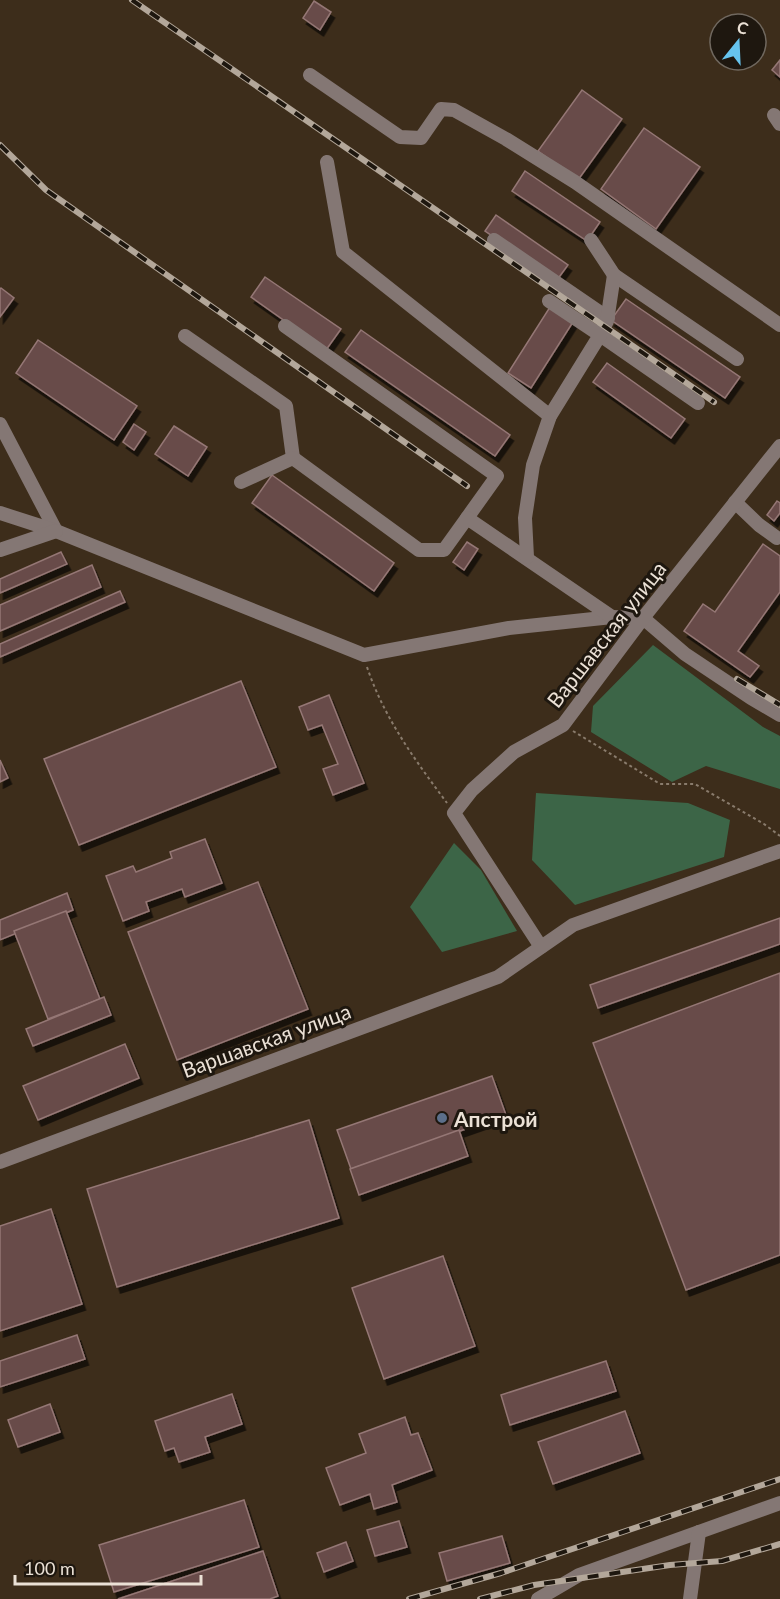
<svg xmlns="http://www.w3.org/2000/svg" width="780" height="1599" font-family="Lato,sans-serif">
	<defs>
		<filter id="shadow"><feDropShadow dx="3.5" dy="6" stdDeviation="0" flood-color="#0009"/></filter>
	</defs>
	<rect width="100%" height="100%" fill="#3d2d1b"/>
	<g fill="#3c6547">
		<path d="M653,645L763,727L780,736V789L706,766L672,782L591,732L593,706Z"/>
		<path d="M536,793L688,803L730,820L724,857L575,905L532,860Z"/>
		<path d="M454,843L481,870L517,931L442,952L410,907Z"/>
	</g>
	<g fill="#684c4a" stroke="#957775" stroke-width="1.5" filter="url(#shadow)">
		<path d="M314,1L331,12L320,30L303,18Z"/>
		<path d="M780,60V77L772,70Z"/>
		<path d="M582,90L622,119L578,180L538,151Z"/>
		<path d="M644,128L700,167L656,229L601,189Z"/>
		<path d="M525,171L600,222L587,241L512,191Z"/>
		<path d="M496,215L568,265L557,280L485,231Z"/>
		<path d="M265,277L341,329L326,350L251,297Z"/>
		<path d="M1,288L14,298L0,317V289Z"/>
		<path d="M626,299L740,377L725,398L611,320Z"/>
		<path d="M550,307L573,322L531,388L508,373Z"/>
		<path d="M361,330L510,435L495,456L345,352Z"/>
		<path d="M38,340L137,406L114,440L16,373Z"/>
		<path d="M607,363L685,419L671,438L593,382Z"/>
		<path d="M134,424L146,432L134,450L123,442Z"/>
		<path d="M174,426L207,447L188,476L155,454Z"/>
		<path d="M272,475L394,563L374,591L252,503Z"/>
		<path d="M777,501L780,503V513L774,521L767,515Z"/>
		<path d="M467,542L478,549L464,570L453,562Z"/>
		<path d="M763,544L780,556V592L738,651L759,666L750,677L684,631L703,604L715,612Z"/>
		<path d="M61,552L67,564L0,593V579Z"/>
		<path d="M92,565L101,587L0,631V605Z"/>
		<path d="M120,591L125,602L0,657V644Z"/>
		<path d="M241,681L276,767L79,845L44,759Z"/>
		<path d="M329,695L364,783L333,795L323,769L338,764L322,725L308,730L299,707Z"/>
		<path d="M0,760L8,778L0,782Z"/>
		<path d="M205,839L222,883L185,897L182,889L146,902L149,911L123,921L106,876L133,866L136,872L172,858L170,852Z"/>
		<path d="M258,882L308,1009L177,1060L128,932Z"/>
		<path d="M67,893L73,910L0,940V920Z"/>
		<path d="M66,911L100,999L48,1019L14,931Z"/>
		<path d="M780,918V944L598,1008L590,985Z"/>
		<path d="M780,973V1255L686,1290L593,1043Z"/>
		<path d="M104,997L111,1015L33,1046L26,1029Z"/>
		<path d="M125,1044L139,1078L38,1120L23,1086Z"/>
		<path d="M492,1076L506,1115L351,1169L337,1130Z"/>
		<path d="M309,1120L339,1218L117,1287L87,1189Z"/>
		<path d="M459,1130L468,1156L359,1195L350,1169Z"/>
		<path d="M51,1209L82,1304L0,1331V1226Z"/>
		<path d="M443,1256L475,1346L384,1379L352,1288Z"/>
		<path d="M77,1335L85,1359L0,1387V1361Z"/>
		<path d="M606,1361L616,1391L510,1425L501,1395Z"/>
		<path d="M232,1394L242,1424L205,1437L210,1452L179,1462L174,1448L165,1451L155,1421Z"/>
		<path d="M50,1404L60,1432L18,1447L8,1420Z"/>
		<path d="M625,1411L640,1453L553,1484L538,1442Z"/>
		<path d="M405,1417L411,1435L418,1433L432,1470L392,1485L397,1502L374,1509L370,1494L340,1505L326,1468L366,1453L359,1434Z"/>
		<path d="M244,1500L259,1547L114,1592L99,1545Z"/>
		<path d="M399,1521L407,1547L375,1556L367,1530Z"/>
		<path d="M502,1536L510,1563L447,1581L439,1553Z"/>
		<path d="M346,1542L353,1561L324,1572L317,1553Z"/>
		<path d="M263,1551L278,1596L270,1599H118Z"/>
	</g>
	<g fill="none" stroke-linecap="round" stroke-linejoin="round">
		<g stroke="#897b6c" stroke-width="2" stroke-dasharray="3 3" stroke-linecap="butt">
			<path d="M367,667C384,718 415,760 447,803"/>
			<path d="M573,731L660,784H695L764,824L780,836"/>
		</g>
		<g stroke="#847774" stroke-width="14">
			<path d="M310,75L400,137L421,138L441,109L454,110L506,139L575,182L780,325"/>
			<path d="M774,115L780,124"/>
			<path d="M327,162L343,252L550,416"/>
			<path d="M494,240L608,318"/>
			<path d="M591,240L614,275L737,359"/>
			<path d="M614,275L607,321L600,335L698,403"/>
			<path d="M285,326L497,476L467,518"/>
			<path d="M185,336L286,406L293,458"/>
			<path d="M0,424L56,531L364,655L509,628L612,617L643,618L685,654L751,698L780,715"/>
			<path d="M241,482L293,458L419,550H444L467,518L612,617"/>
			<path d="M735,502L759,525L777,538"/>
			<path d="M0,513L56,531"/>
			<path d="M0,550L56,531"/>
			<path d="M527,557L525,518L533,465L550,416L600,335L549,301"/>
			<path d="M541,947L454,813L472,790L514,752L563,725L643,618L780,446"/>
			<path d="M0,1162L498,977L573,925L780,851"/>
			<path d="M538,1599L579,1575L780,1503"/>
			<path d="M690,1599L699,1532"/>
		</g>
		<defs>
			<g id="rail">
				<path d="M132,0L714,402"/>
				<path d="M0,145L46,190L467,486"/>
				<path d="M737,679L780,705"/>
				<path d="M409,1599L501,1573L780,1479"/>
				<path d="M480,1599L534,1585L670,1565L722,1561L780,1544"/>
			</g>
		</defs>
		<use href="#rail" stroke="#b3a79a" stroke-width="6"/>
		<use href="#rail" stroke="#1e170f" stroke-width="4" stroke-dasharray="11" stroke-linecap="butt"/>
	</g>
	<circle fill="#5c6f8a" stroke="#1e170f" stroke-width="2" cx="442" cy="1118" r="6"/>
	<g text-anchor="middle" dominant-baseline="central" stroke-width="6" stroke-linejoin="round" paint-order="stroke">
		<g font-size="21" fill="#ebe1d6" stroke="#1e170f">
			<text transform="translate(606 634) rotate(-52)">Варшавская улица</text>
			<text transform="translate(266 1040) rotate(-20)">Варшавская улица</text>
		</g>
		<g font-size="21" font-weight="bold" fill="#ebe1d6" stroke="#1e170f" text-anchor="start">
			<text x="454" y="1118">Апстрой</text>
		</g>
	</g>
	<g transform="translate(738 42) rotate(18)"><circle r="28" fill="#1e170f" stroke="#70685f" stroke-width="1.5"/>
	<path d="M0-4.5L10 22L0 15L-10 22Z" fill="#66c4ef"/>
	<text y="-9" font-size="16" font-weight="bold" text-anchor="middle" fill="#ebe1d6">С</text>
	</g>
	<path d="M15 1575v9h186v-9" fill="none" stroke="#ebe1d6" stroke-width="3"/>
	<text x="24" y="1575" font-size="18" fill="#ebe1d6" stroke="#1e170f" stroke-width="4.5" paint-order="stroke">100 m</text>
</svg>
